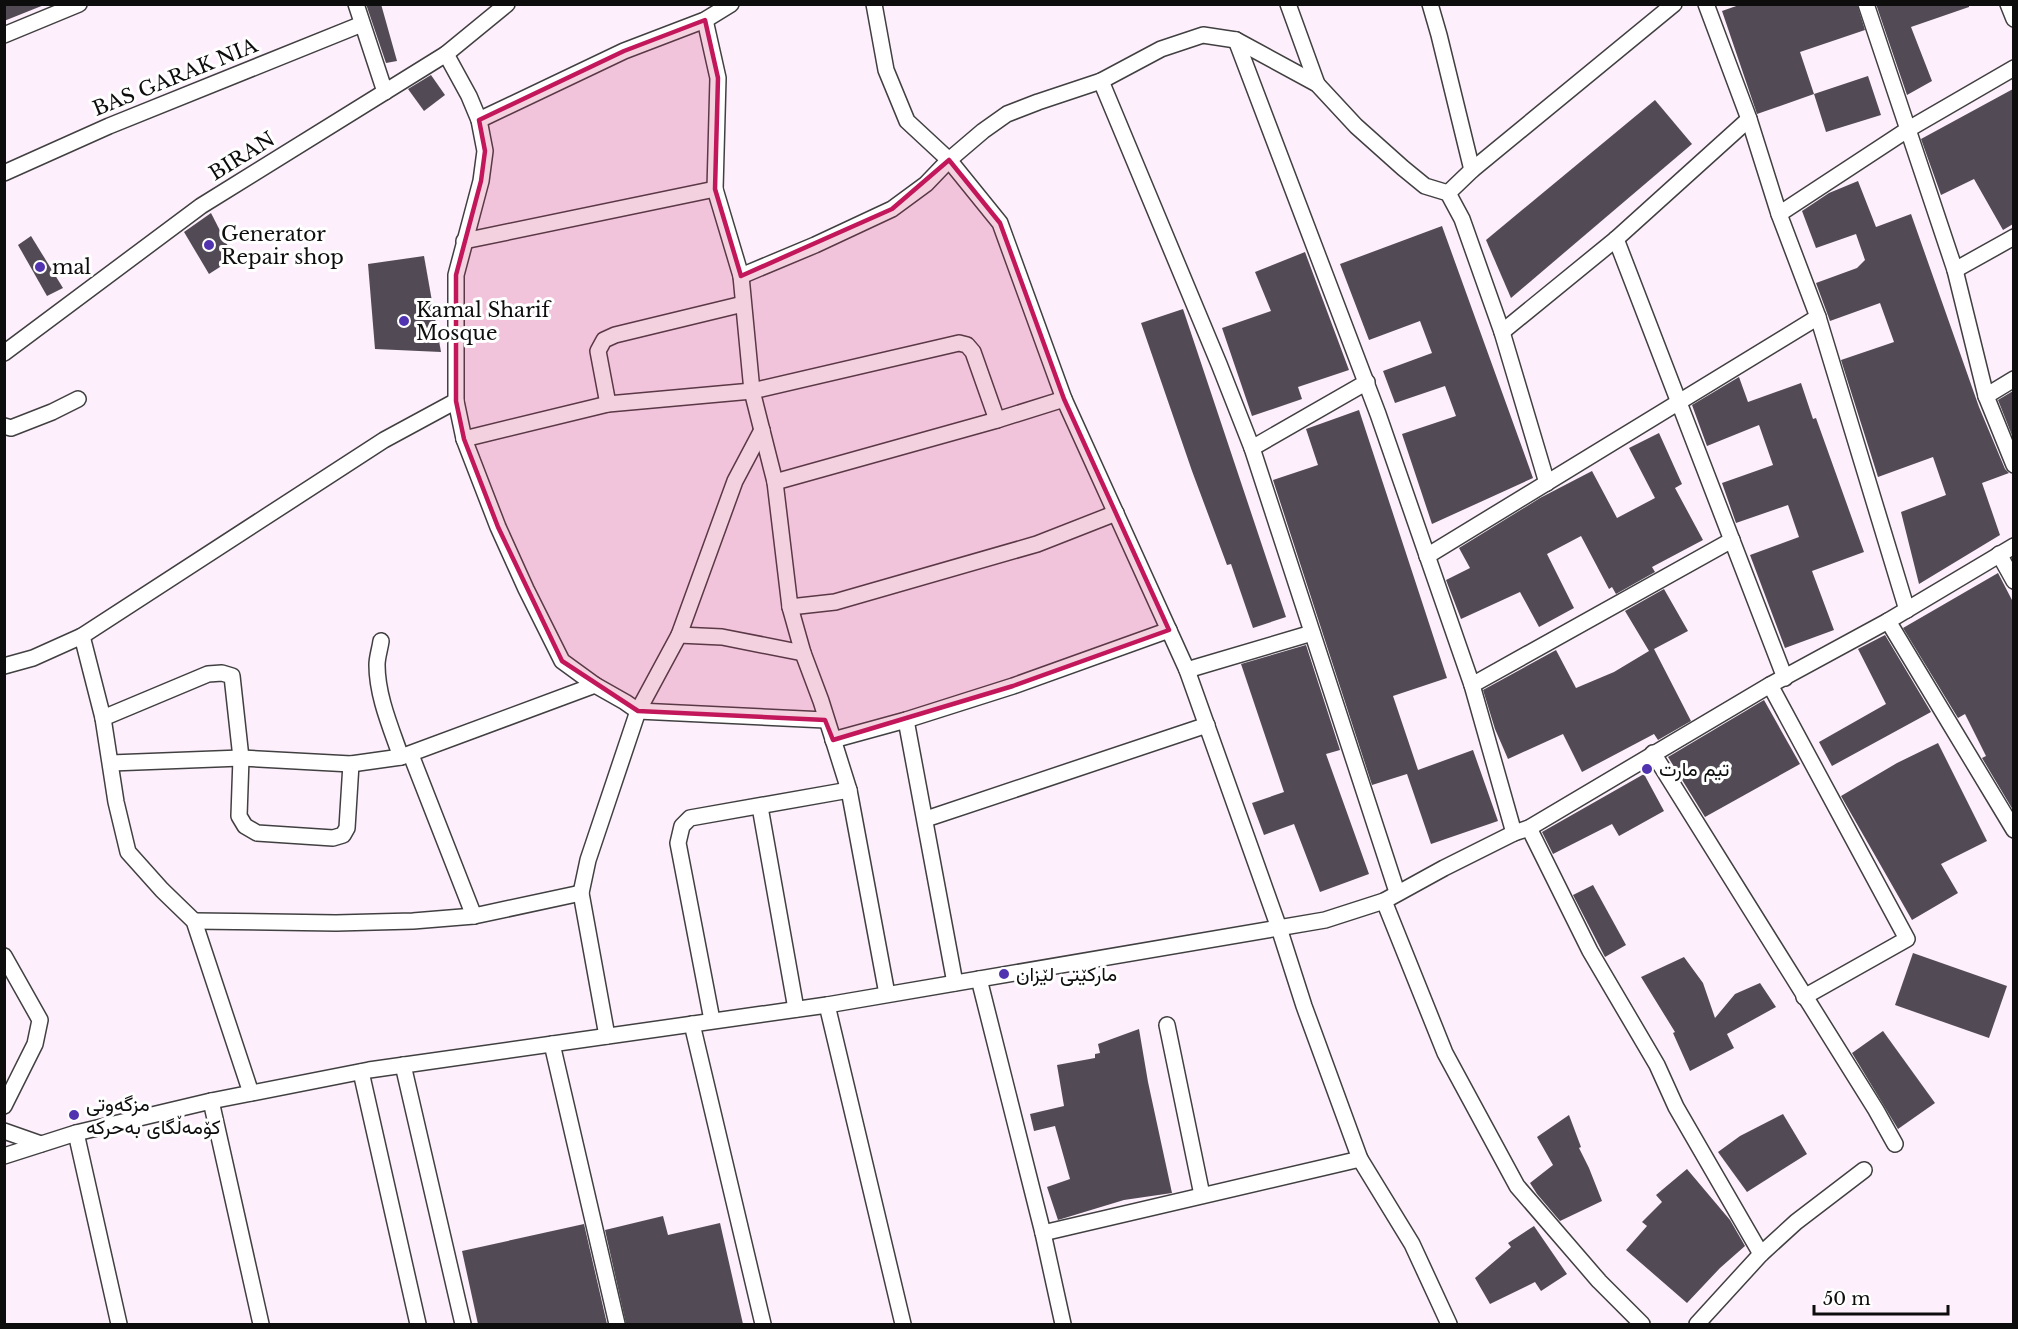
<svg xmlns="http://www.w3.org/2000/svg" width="2018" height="1329" font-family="'Libre Baskerville',Vazirmatn,serif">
	<rect width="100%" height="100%" fill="#fdeffc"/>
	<g fill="#524b55">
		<path d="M4,4H44V5L4,21Z"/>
		<path d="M366,4H381L397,61L386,63Z"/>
		<path d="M1742,4H1857L1865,30L1800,52L1814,94L1868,76L1881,115L1826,132L1814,94L1757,114L1722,11Z"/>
		<path d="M1876,4H1969V7L1911,27L1932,81L1907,95Z"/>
		<path d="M431,75L445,95L424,111L408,89Z"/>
		<path d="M2013,89V224L2003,230L1974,179L1941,195L1921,139Z"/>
		<path d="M1655,100L1692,144L1511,298L1486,240Z"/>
		<path d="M1858,181L1876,227L1911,214L1979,407L2005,469L2009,473L1982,483L2000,535L1919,584L1901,512L1946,495L1933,457L1878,477L1841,360L1894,342L1880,303L1830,321L1816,283L1857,268L1865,260L1856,234L1816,248L1802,211L1829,193Z"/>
		<path d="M211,213L234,258L209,274L184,232Z"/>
		<path d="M1442,226L1533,478L1432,524L1402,434L1456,416L1445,386L1395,403L1383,371L1432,353L1420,321L1369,340L1340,264Z"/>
		<path d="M31,236L63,288L47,296L18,245Z"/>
		<path d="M1305,252L1349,370L1298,387L1302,399L1252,416L1222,328L1271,311L1255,272Z"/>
		<path d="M424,256L441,352L375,349L368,264Z"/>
		<path d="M1183,309L1286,617L1253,628L1231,564L1227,565L1192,471L1141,323Z"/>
		<path d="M1739,377L1748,402L1801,383L1813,419L1816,418L1864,552L1812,571L1834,630L1785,648L1750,555L1799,537L1788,505L1736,523L1722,483L1773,465L1759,425L1707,446L1692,405Z"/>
		<path d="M2013,391V438L1998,400Z"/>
		<path d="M1359,410L1447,678L1393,696L1418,770L1473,750L1498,821L1431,844L1407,774L1372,785L1273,480L1318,465L1306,429Z"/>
		<path d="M1659,433L1682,484L1675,488L1703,540L1652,567L1655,572L1616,594L1612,587L1609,589L1581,536L1547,554L1574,608L1539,627L1520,592L1461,619L1446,580L1470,568L1459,548L1540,498L1592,471L1617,518L1655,498L1629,448Z"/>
		<path d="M1998,573L2013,602V810L1982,758L1986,756L1965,714L1958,718L1903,628Z"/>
		<path d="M1664,589L1688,631L1654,649L1691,721L1658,740L1654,734L1582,772L1563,734L1508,759L1495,729L1483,690L1556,650L1576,688L1614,672L1649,651L1625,611Z"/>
		<path d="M1885,635L1931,712L1832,766L1819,742L1886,704L1858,649Z"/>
		<path d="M1306,645L1340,750L1326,754L1369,874L1320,892L1294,824L1264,835L1252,803L1284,792L1241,664Z"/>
		<path d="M1764,700L1800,764L1705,817L1668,757Z"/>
		<path d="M1938,743L1987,841L1941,864L1958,893L1912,920L1841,796L1897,763Z"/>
		<path d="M1644,774L1664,811L1619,836L1612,824L1553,854L1542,832Z"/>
		<path d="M1593,885L1626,945L1605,957L1573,895Z"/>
		<path d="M1913,953L2007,986L1989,1038L1895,1005Z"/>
		<path d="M1684,957L1703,983L1715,1018L1735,994L1760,983L1776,1007L1727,1034L1734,1048L1690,1071L1673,1033L1675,1032L1641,977Z"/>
		<path d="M1139,1029L1148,1082L1172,1193L1124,1200L1058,1220L1047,1187L1070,1179L1055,1126L1034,1131L1030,1114L1064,1106L1057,1065L1095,1058V1054L1100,1053L1098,1044Z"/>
		<path d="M1883,1031L1935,1103L1898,1129L1852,1053Z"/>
		<path d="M1783,1114L1807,1154L1747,1192L1718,1152L1740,1136Z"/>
		<path d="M1569,1115L1581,1147L1579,1148L1589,1168L1602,1201L1560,1221L1537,1194L1530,1183L1553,1165L1537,1137Z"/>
		<path d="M1687,1169L1730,1220L1745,1246L1720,1268L1687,1303L1626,1250L1647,1226L1642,1222L1662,1202L1656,1195Z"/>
		<path d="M663,1216L668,1235L720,1223L743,1324H626L605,1230Z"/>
		<path d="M584,1224L607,1324H478L462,1251Z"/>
		<path d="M1534,1226L1567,1274L1541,1291L1535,1282L1490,1304L1475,1278L1511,1247L1508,1243Z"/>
	</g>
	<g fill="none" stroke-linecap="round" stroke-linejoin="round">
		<defs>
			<g id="street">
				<path d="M356,4L385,92"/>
				<path d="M874,4L886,70L907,121L949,160L1000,223L1064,399L1187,670L1279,928L1304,1006L1360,1159L1412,1244L1449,1324"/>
				<path d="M1288,4L1317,84"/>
				<path d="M1430,4L1439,35L1472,170"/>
				<path d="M1706,4L1749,119L1779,214L1818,317L1907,610"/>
				<path d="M1866,4L1955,270L1986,396L2014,465"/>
				<path d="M2008,4L2014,19"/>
				<path d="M705,20L718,78L715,189L741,276L752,391L775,482L790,607L803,653L821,701L849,790L887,994"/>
				<path d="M4,35L79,4"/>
				<path d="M1236,40L1378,414L1472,685L1514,833"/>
				<path d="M446,54L469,96L479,120L485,151L481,181L456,275V401L464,439L498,527L526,589L562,661L595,685L625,702L638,711L825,720"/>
				<path d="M1101,81L1219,364L1252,448L1397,892"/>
				<path d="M479,120L624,51L705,20L731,4"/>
				<path d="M4,173L109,126L362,24"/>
				<path d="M1448,193L1472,170L1674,4"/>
				<path d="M1779,214L1907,130L2014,68"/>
				<path d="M1616,239L1785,678"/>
				<path d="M464,241L715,189"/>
				<path d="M1955,270L2014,237"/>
				<path d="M741,276L815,245L892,209L926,184L949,160L983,131L1007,114L1038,102L1101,81L1161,49L1203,35L1236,40L1317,84L1356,126L1403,168L1425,186L1448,193L1462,219L1502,332L1547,483"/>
				<path d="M1502,332L1616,239L1749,119"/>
				<path d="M4,353L201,206L446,54L507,4"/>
				<path d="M1986,396L2014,379"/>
				<path d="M608,404L598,351L604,340L615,335L743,304"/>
				<path d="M4,426L11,428L52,412L78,399"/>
				<path d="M464,439L608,404L752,391L959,343L967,345L973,352L997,420"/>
				<path d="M1252,448L1367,382"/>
				<path d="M775,482L997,420L1064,399"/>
				<path d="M1999,554L2014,581"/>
				<path d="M1427,556L1818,317"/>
				<path d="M790,607L835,602L1037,544L1116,513"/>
				<path d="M1888,621L2014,830"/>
				<path d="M679,635L722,637L803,653"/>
				<path d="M82,636L103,718L116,802L128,852L162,890L194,921L251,1093"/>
				<path d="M381,641C380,649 377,657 377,665C377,696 391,728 401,757"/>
				<path d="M4,666L33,658L82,636L384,440L456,401"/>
				<path d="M1187,670L1312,633"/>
				<path d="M1472,685L1732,540"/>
				<path d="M1770,685L1907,939L1804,997"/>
				<path d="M103,718L208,674L222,673L232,676L241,758L239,816L245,826L257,833L333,838L343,835L347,828L351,764"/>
				<path d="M906,720L955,983"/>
				<path d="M833,740L906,720L1013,686L1169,630"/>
				<path d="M1653,753L1876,1110L1895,1144"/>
				<path d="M411,755L474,916"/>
				<path d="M111,763L241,758L351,764L401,757L595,685"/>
				<path d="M760,807L796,1009"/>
				<path d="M926,819L1207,725"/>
				<path d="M1529,828L1590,951L1657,1065L1676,1107L1761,1254"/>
				<path d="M1384,901L1445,1053L1517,1186L1599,1281L1642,1324"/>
				<path d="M194,921L336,923L413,921L474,916L581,893"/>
				<path d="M4,956L40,1020L35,1044L4,1106"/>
				<path d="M979,979L1043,1233L1063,1324"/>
				<path d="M827,1005L903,1324"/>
				<path d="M712,1020L678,843L682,826L690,818L849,790"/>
				<path d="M692,1024L763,1324"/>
				<path d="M1167,1025L1202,1195"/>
				<path d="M607,1036L581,893L588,860L638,711L679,635L735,481L762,430"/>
				<path d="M552,1044L617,1324"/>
				<path d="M403,1065L463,1324"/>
				<path d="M361,1072L418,1324"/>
				<path d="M211,1101L261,1324"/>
				<path d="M4,1131L41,1144"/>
				<path d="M76,1133L119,1324"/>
				<path d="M4,1156L76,1133L211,1101L369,1070L827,1005L1325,920L1384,901L1444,868L1514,833L1529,828L1770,685L1888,621L2014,546"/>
				<path d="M1043,1233L1360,1159"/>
				<path d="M1697,1324L1761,1254L1796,1222L1864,1170"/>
			</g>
		</defs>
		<use href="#street" stroke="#404040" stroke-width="18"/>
		<use href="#street" stroke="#fff" stroke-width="15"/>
	</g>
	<path fill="#c2185b" fill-opacity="0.2" stroke="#c2185b" stroke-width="4.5" stroke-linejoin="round" d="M705,20L718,78L715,189L741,276L892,209L949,160L1000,223L1064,399L1169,630L1013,686L833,740L825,720L638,711L562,661L498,527L464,439L456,401V275L481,181L485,151L479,120L624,51Z"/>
	<g fill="#5133b0" stroke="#fff" stroke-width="2">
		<circle cx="209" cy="245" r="6"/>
		<circle cx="40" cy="267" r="6"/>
		<circle cx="404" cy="321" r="6"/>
		<circle cx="1647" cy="769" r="6"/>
		<circle cx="1004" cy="974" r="6"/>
		<circle cx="74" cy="1115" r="6"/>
	</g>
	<g text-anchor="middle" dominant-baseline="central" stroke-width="6" stroke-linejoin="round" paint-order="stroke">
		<g font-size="20" fill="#0d0d0d" stroke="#fff">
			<text transform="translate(175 77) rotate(-22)">BAS GARAK NIA</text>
			<text transform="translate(242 156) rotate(-32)">BIRAN</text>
		</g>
		<g font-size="20" fill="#0d0d0d" stroke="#fff" text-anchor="start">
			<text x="221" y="234">Generator<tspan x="221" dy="23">Repair shop</tspan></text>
			<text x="52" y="267">mal</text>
			<text x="416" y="310">Kamal Sharif<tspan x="416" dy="23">Mosque</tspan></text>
			<text x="1659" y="769">تيم مارت</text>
			<text x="1016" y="974">مارکێتی لێزان</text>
			<text x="86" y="1104">مزگەوتی<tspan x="86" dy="23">کۆمەڵگای بەحرکە</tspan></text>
		</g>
	</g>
	<rect width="2018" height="1329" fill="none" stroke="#0d0d0d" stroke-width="12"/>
	<path d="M1814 1305v9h134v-9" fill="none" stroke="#0d0d0d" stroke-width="3"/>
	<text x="1823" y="1305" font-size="18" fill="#0d0d0d" stroke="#ffffff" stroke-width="4.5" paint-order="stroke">50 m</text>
</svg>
